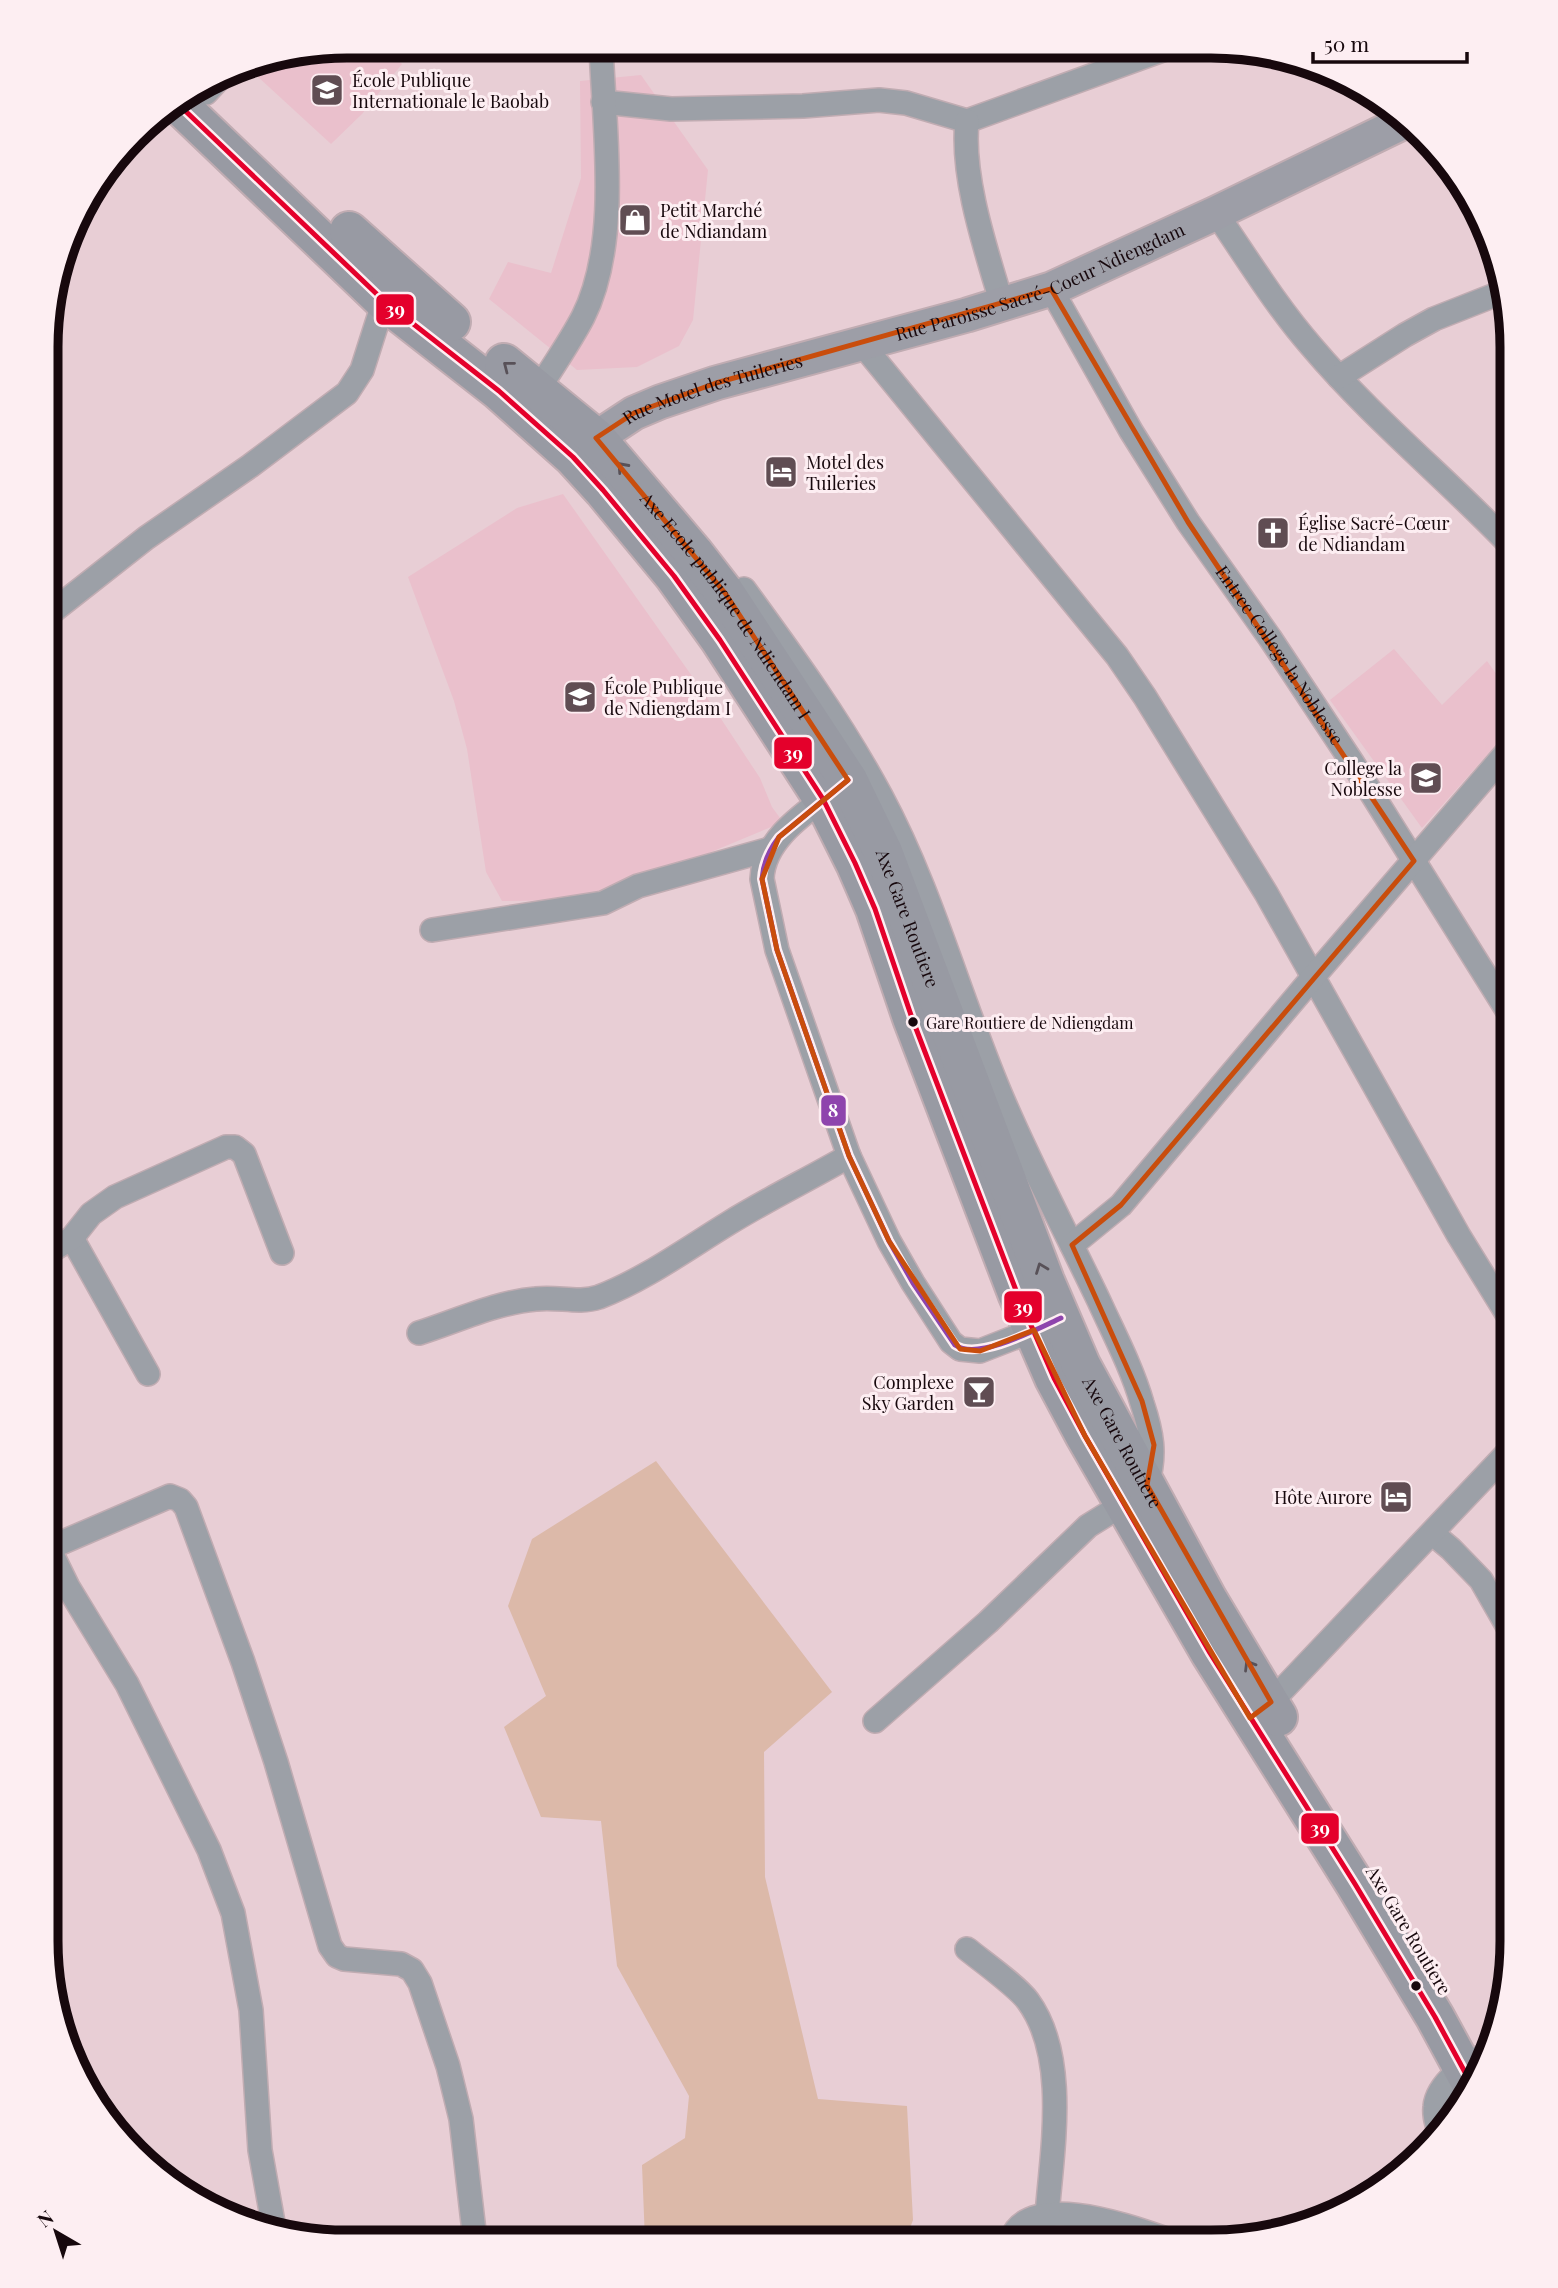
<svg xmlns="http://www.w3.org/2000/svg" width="1558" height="2288" font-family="'Playfair Display',serif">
	<rect width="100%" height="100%" fill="#e8ced5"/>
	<g fill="#eac0cc">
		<path d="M346,46H382L402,64L362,114L331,144L245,65L250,61Z"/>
		<path d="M641,75L708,170L693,320L679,346L637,367L577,370L489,299L508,262L551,273L581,178L580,81Z"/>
		<path d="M563,494L704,693L760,778L772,807L783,822L603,897L575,900L502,901L486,872L467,749L454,701L408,577L517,508Z"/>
		<path d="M1394,649L1442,705L1487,661L1512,696V727L1422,828L1330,700Z"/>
	</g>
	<path fill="#dcb9a9" d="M656,1461L832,1692L764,1752L765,1877L818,2099L907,2106L913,2220L905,2242L645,2241L642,2165L685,2138L689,2096L617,1966L601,1821L541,1817L504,1727L546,1696L508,1606L532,1539Z"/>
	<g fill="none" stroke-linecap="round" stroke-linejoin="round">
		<defs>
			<g id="street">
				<path d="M206,93L218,80"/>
				<path d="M603,102L671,109L803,106L879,100L906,103L967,121L1168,48"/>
				<path d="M967,121C961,177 986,250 1002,304"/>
				<path d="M1216,213C1247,258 1276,306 1312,347C1373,419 1447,479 1512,547"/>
				<path id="s1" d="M1051,289L1131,431L1188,522L1270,638L1352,762L1512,1018"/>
				<path d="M862,344L1117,656L1145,697L1266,893L1459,1236L1512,1322"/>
				<path d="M1339,377L1405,335L1434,319L1500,293"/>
				<path d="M531,399L538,390C553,366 570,342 583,317C621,242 604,128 601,46"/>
				<path d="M744,589C793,656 842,723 881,796C933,893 960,1000 1003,1100C1032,1168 1067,1234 1099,1301C1114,1334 1132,1368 1142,1403C1152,1433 1156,1454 1147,1485"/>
				<path d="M48,615L146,538L250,466L347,393L362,370L384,301"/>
				<path d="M831,793C803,814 763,841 762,879L777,950L849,1156L889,1241L913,1283L951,1342L960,1349L980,1351L1044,1326"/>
				<path d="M432,930L603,903L638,886L770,849"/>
				<path d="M72,1238L148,1374"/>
				<path d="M1072,1245L1121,1205L1314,976L1512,746"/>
				<path d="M47,1253L72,1238L91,1214L115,1197L226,1147H235L244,1154L282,1253"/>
				<path d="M419,1333C457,1321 497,1302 536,1299C558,1296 578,1304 599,1297C644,1280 688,1248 729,1223C768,1199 809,1179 849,1156"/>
				<path d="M1433,1534L1451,1549L1481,1580L1512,1634"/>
				<path d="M46,1542L68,1587L127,1684L209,1850L233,1913L251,2010L260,2150L274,2228"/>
				<path d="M49,1548L170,1496L180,1500L186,1507L243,1662L276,1762L330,1946L337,1956L344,1959L401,1964L412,1970L420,1983L448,2066L461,2119L475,2240"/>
				<path d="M1261,1710L1271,1702L1512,1448"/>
				<path d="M875,1721L988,1622L1088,1526L1125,1503"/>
				<path d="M967,1949C983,1962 1017,1986 1028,2001C1069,2057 1052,2150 1047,2215"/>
				<path d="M1440,2134C1437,2125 1434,2116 1435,2107C1437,2084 1468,2060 1489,2054"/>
				<path d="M1010,2242C1028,2186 1139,2230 1175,2242"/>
			</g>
			<g id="secondary">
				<path id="s2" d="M577,453L596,438L634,413L660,402L716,383L967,315L1051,289L1216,213L1406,121"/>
			</g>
			<g id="highway">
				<path d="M177,103L384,301L499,391L573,457L603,490L674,576L720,640L823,799L855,863L875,909L912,1018L1017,1293L1054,1378L1085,1436L1210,1653L1355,1884L1435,2017L1473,2087"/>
				<path d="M349,231L451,322"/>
				<path id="s3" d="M504,363L596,438L694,553L725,593L848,780L883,852L1045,1281L1081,1365L1207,1598L1278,1717"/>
			</g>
		</defs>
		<use href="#street" stroke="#c0acb2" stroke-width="26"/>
		<use href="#secondary" stroke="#c0acb2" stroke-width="37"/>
		<use href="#highway" stroke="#c0acb2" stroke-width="42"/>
		<use href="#street" stroke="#9ca0a7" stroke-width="23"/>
		<use href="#secondary" stroke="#9d9ea7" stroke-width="33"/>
		<use href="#highway" stroke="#989aa3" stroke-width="38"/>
		<defs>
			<path id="bus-1" d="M177,103L384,301L499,391L573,457L603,490L674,576L720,640L823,799L855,863L875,909L912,1018L1017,1293L1054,1378L1085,1436L1210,1653L1355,1884L1435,2017L1473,2087"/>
			<path id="bus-2" d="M848,780L779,837C769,850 763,863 762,879L777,950L849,1156L889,1241L913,1283L955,1345C978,1361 1037,1329 1061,1318"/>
		</defs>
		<use href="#bus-1" stroke="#fdeef2" stroke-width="10"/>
		<use href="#bus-2" stroke="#fdeef2" stroke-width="10"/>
		<use href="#bus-1" stroke="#e4002b" stroke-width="5"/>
		<use href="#bus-2" stroke="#8e44ad" stroke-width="5"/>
	</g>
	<defs><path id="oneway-chevron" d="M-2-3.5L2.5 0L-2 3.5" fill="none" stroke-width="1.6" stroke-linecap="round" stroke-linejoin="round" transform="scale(1.75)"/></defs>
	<g stroke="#585158">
		<use href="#oneway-chevron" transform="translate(508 366) rotate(-142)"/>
		<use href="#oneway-chevron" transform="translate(622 467) rotate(-132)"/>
		<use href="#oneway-chevron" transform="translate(1041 1268) rotate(-111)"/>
		<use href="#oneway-chevron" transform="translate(1249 1665) rotate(-121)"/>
	</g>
	<path fill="none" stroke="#c94d0c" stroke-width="5" stroke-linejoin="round" d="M1051,289L1188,522L1414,861L1121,1205L1072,1245L1142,1401L1154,1445L1147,1485L1271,1702L1250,1718L1085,1436L1034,1330L980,1351L960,1349L889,1241L849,1156L801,1019L777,950L762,879L779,837L848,780L725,593L596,438L634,413L716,383Z"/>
	<defs>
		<symbol id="school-square" viewBox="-11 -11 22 22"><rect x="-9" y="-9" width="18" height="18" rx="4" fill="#604d53" stroke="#fdeef2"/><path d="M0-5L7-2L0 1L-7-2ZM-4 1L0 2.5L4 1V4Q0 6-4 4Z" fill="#fff"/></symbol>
		<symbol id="shop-square" viewBox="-11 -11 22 22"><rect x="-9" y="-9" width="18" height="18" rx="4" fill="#604d53" stroke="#fdeef2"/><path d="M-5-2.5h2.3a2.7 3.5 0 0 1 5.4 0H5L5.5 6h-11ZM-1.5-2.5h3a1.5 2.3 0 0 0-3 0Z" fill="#fff"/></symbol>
		<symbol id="hotel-square" viewBox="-11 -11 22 22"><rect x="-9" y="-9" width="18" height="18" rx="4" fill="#604d53" stroke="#fdeef2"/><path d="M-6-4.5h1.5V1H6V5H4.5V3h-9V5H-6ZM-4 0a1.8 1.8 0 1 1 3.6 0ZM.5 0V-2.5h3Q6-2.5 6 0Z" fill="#fff"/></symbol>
		<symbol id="church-square" viewBox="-11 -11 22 22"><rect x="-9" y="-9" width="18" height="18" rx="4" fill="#604d53" stroke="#fdeef2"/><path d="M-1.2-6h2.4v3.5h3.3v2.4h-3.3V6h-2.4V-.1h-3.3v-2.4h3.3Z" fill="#fff"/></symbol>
		<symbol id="bar-square" viewBox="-11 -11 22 22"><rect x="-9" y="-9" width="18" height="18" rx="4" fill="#604d53" stroke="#fdeef2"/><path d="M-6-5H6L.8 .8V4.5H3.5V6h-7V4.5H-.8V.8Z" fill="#fff"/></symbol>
	</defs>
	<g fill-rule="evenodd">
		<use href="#school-square" x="308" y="71" width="38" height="38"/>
		<use href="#shop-square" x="616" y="201" width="38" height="38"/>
		<use href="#hotel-square" x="762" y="453" width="38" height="38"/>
		<use href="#church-square" x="1254" y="514" width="38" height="38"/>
		<use href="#school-square" x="561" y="678" width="38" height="38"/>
		<use href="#school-square" x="1407" y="759" width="38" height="38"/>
		<use href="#bar-square" x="960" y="1373" width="38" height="38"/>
		<use href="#hotel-square" x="1377" y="1478" width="38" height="38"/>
	</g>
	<g fill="#17080d" stroke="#fdeef2" stroke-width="2.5">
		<circle cx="913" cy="1022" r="6"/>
		<circle cx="1416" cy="1986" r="6"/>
	</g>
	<g text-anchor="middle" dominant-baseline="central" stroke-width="6" stroke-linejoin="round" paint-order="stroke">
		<g font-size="16" fill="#17080d" stroke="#fdeef2" text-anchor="start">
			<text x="926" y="1022">Gare Routiere de Ndiengdam</text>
		</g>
		<g font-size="18" fill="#17080d" stroke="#fdeef2" text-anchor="start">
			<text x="352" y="80">École Publique<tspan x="352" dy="21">Internationale le Baobab</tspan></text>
			<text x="660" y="210">Petit Marché<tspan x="660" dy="21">de Ndiandam</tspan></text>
			<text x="806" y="462">Motel des<tspan x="806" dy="21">Tuileries</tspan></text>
			<text x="1298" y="523">Église Sacré-Cœur<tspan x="1298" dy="21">de Ndiandam</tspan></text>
			<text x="604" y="687">École Publique<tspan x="604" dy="21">de Ndiengdam I</tspan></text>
			<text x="1402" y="768" text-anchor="end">College la<tspan x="1402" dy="21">Noblesse</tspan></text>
			<text x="954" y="1382" text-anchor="end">Complexe<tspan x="954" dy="21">Sky Garden</tspan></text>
			<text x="1372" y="1497" text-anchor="end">Hôte Aurore</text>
		</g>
		<g font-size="18" fill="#17080d" stroke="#fdeef2">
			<text stroke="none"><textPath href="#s2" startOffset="497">Rue Paroisse Sacré-Coeur Ndiengdam</textPath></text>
			<text stroke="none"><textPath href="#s2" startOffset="152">Rue Motel des Tuileries</textPath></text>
			<text stroke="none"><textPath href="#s3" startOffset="331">Axe Ecole publique de Ndiendam I</textPath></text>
			<text stroke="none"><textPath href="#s1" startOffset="432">Entree College la Noblesse</textPath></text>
			<text stroke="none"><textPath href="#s3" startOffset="695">Axe Gare Routiere</textPath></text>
			<text stroke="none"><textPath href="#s3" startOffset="1262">Axe Gare Routiere</textPath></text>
			<text transform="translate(1409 1930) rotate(59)">Axe Gare Routiere</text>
		</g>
	</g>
	<path d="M0 0H1558V2288H0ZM347 58H1211A289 289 0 0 1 1500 347V1941A289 289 0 0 1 1211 2230H347A289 289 0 0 1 58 1941V347A289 289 0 0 1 347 58Z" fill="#fdeef2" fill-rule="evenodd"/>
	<path fill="none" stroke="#17080d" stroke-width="9" d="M347 58H1211A289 289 0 0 1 1500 347V1941A289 289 0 0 1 1211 2230H347A289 289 0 0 1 58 1941V347A289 289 0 0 1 347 58Z"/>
	<g stroke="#fdeef2" stroke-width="2.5">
		<rect x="375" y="293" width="40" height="33" rx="7" fill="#e4002b"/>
		<rect x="773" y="736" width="40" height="34" rx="7" fill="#e4002b"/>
		<rect x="820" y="1094" width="27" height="33" rx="7" fill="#8e44ad"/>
		<rect x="1003" y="1290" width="40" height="34" rx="7" fill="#e4002b"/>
		<rect x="1300" y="1812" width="40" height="33" rx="7" fill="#e4002b"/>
	</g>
	<g font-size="19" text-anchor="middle" font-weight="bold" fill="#fff">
		<text x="395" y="316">39</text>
		<text x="793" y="760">39</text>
		<text x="833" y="1117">8</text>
		<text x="1023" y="1314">39</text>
		<text x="1320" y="1835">39</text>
	</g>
	<g transform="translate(56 2232) rotate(321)" stroke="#fdeef2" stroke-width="5" paint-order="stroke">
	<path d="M0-5L12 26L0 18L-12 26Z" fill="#17080d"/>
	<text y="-10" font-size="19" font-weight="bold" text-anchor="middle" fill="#17080d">N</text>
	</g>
	<path d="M1313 52v10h154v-10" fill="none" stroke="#17080d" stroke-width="3.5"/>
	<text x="1324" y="52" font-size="21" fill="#17080d" stroke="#fdeef2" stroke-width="5" paint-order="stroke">50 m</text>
</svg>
